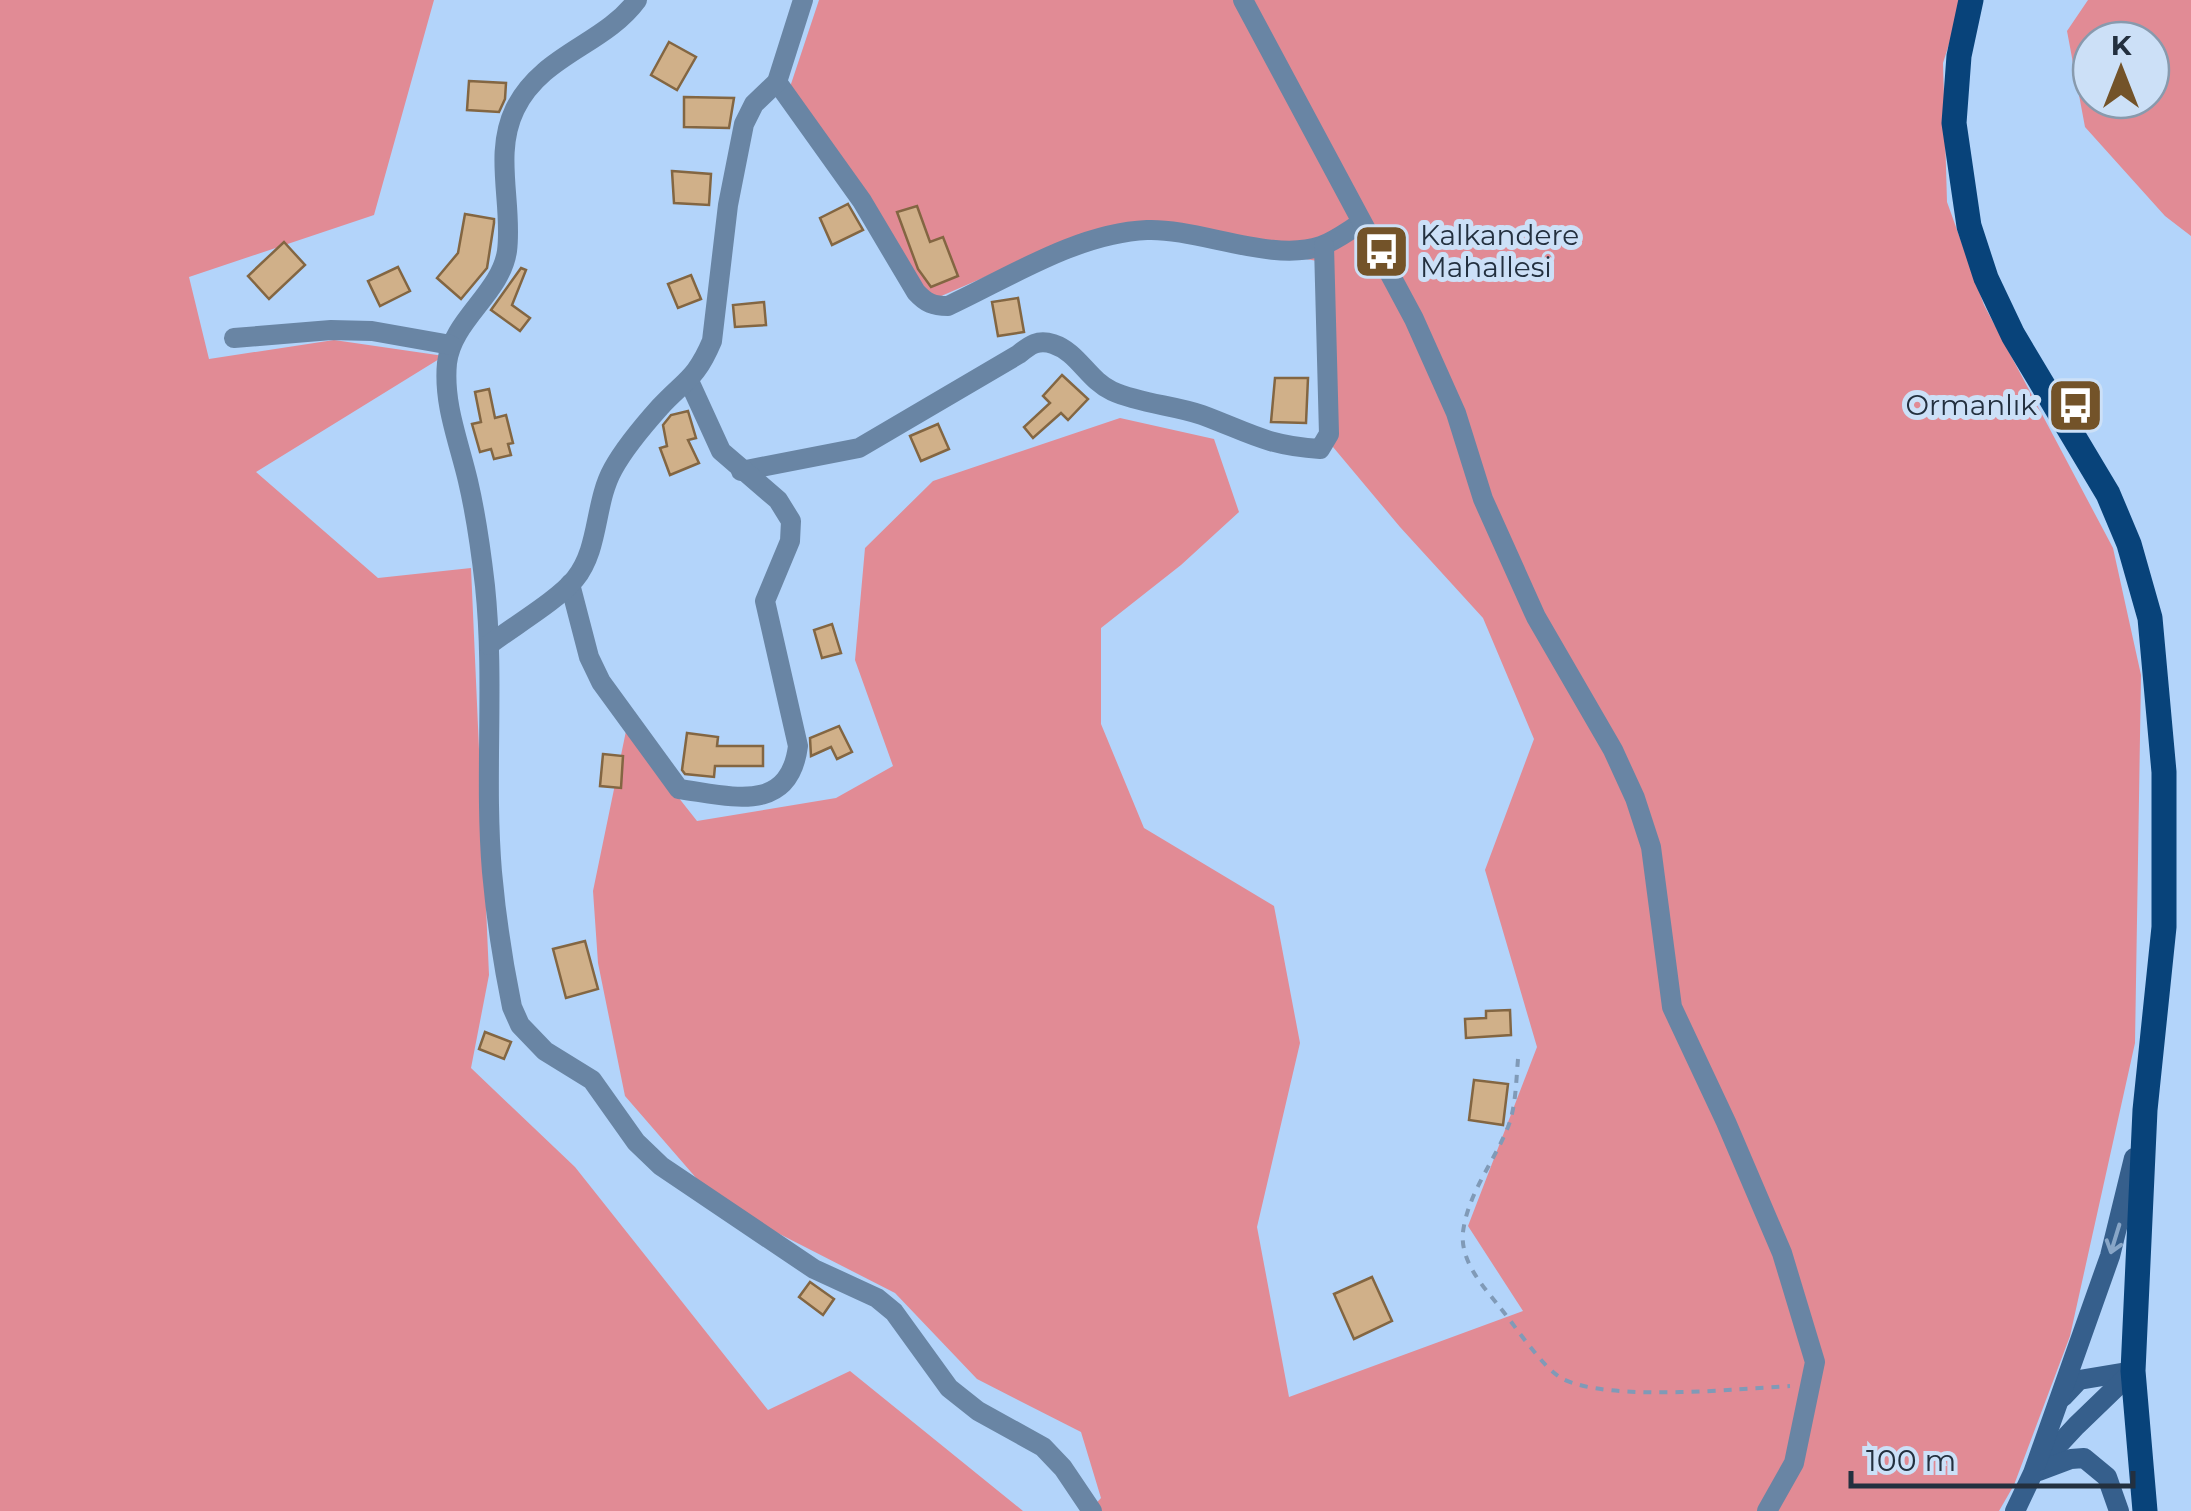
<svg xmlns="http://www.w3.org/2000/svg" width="2191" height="1511" font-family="Montserrat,sans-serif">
	<rect width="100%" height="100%" fill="#b3d4fa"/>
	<g fill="#e18b95" fill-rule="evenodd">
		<path d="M0,0H434L374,215L189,277L209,359L334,340L444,356L256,472L378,578L471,568L489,975L471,1068L575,1167L768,1410L850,1371L1023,1511H0Z"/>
		<path d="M819,0H1963L1943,63L1947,202L1984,305L2113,548L2141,675L2135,1043L2070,1336L2014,1485L1999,1511H1089L1101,1498L1081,1432L977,1379L895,1293L717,1202L625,1096L598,963L593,891L626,731L697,821L836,798L893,766L855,660L865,548L933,481L1120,418L1214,439L1239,512L1181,565L1101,628V724L1144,828L1274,906L1300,1043L1257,1227L1289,1397L1523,1311L1468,1226L1537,1047L1485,870L1534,739L1483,618L1400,527L1333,447L1322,262L1197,238L1088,232L923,304L787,96Z"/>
		<path d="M2088,0H2191V236L2165,216L2085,127L2067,31ZM2151,40V100H2091V40Z"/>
	</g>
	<g fill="#d0b089" stroke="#836642" stroke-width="2.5">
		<path d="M669,42L696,57L677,90L651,75Z"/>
		<path d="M469,81L506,83L505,99L499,112L467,110Z"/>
		<path d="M684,97L734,98L729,128L684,127Z"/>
		<path d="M672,171L711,174L709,205L674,203Z"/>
		<path d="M848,204L863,230L832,245L820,218Z"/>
		<path d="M917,206L930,242L943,237L958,276L931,287L918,269L897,212Z"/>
		<path d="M465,214L494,219V223L487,268L461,299L437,278L458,253Z"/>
		<path d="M284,242L305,265L269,299L248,276Z"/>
		<path d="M398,267L410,291L380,306L368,281Z"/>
		<path d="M521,268L526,270L512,305L530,318L520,331L491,310Z"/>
		<path d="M691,275L701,299L678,308L668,284Z"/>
		<path d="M1018,298L1024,332L998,336L992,302Z"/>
		<path d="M764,302L766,325L735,327L733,305Z"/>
		<path d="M1062,375L1088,399L1068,420L1061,413L1033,438L1024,427L1050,403L1043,396Z"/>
		<path d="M1275,378H1308L1306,423L1271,422Z"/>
		<path d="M489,389L495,418L506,415L513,443L508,444L511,455L494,459L491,449L480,452L472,424L481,422L475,392Z"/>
		<path d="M688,411L696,438L688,440L699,463L670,475L660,448L667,446L663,425L671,415Z"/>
		<path d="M938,424L949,449L921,461L910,436Z"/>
		<path d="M832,624L841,653L822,658L814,630Z"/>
		<path d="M839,726L852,752L837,759L831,747L811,756L810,738Z"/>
		<path d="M687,733L718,737L717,746H763V766H715L714,777L685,774L682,770Z"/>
		<path d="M603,754L623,756L621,788L600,786Z"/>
		<path d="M585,941L598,989L566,998L553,949Z"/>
		<path d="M1510,1010L1511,1035L1466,1038L1465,1019L1486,1018V1011Z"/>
		<path d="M485,1032L511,1042L504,1059L479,1049Z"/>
		<path d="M1474,1080L1508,1084L1503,1125L1469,1120Z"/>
		<path d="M1372,1277L1392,1321L1354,1339L1334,1294Z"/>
		<path d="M810,1282L834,1299L823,1315L799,1297Z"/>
	</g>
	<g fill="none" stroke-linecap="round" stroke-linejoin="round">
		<path stroke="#809ab7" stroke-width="4" stroke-dasharray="8 8" stroke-linecap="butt" d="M1518,1059C1516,1082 1516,1106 1508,1127C1494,1162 1468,1193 1463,1232C1460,1260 1481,1284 1498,1305C1514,1324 1543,1369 1563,1379C1609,1402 1737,1389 1790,1386"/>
		<g stroke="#6985a4" stroke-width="20">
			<path d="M637,0C604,45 542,54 515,109C493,154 513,204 507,251C501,293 452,320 447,363C443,404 459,442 468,481C476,515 481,551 485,586C495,681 484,777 492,872C496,917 503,963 512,1007L520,1025L545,1051L592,1080L636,1142L661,1166L814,1269L877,1298L894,1312L949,1388L978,1411L1043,1447L1063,1468L1092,1511"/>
			<path d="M777,82L862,201L916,292C926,303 933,306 948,306C1010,277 1078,233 1147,230C1198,228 1272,263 1321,246C1335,241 1348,231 1361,223"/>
			<path d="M234,338L331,330L372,331L451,345"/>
			<path d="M741,471L859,448L1019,354C1030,345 1038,339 1053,344C1078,352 1088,380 1112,391C1141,404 1173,405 1202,415C1248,432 1267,446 1320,449L1329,434L1324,246"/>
			<path d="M570,584L589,657L601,682L679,789C731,796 789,815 798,746L765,601L790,541L791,521L778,500L721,451L689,381"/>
			<path d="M489,645C512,627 558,600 575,579C600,548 594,503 613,469C625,447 643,426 660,407C685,380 696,379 712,341L728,205L744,124L754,104L777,82L803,0"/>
		</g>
		<path stroke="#6985a4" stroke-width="20" d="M1243,0L1414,319L1456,413L1483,499L1536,617L1613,750L1635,798L1651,847L1672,1007L1726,1122L1782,1253L1815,1362L1794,1463L1767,1511"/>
		<g stroke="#365f8c" stroke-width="20">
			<path d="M2063,1397L2079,1380L2133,1371"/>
			<path d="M2037,1468L2076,1426L2133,1371"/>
			<path d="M2039,1471L2071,1459L2084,1458L2107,1477L2119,1511"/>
			<path d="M2015,1511L2033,1473L2110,1256L2134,1158"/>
		</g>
		<path stroke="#08437a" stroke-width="25" d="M1971,0L1959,56L1954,123L1969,226L1986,278L2013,335L2108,494L2129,544L2150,618L2164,772V927L2145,1110L2133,1371L2145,1511"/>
	</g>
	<defs><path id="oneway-shaft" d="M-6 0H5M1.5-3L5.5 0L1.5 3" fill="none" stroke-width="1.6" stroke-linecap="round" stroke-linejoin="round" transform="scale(2.5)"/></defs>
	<use stroke="#88a6c7" href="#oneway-shaft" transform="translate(2115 1239) rotate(107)"/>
	<defs>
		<symbol id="bus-square" viewBox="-11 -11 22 22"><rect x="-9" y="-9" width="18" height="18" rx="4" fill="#735329" stroke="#cce0f7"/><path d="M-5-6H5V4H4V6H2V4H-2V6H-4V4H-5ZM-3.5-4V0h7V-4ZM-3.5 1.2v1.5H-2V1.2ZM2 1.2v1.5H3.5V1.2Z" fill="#fff"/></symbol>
	</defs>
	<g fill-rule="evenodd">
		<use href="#bus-square" x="1350" y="220" width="63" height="63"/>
		<use href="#bus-square" x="2044" y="374" width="63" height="63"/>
	</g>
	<g text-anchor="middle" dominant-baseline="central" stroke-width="10" stroke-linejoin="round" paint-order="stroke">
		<g font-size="28" fill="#23303f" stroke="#cce0f7" text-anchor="start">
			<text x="1420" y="235">Kalkandere<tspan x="1420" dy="32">Mahallesi</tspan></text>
			<text x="2037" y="405" text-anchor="end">Ormanlık</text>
		</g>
	</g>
	<g transform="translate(2121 70)"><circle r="48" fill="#cce0f7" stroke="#889aad" stroke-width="2.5"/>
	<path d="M0-8L18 38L0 25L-18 38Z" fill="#735329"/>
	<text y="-15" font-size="28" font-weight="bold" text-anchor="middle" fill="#23303f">K</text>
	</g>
	<path d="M1851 1471v15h282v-15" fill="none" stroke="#23303f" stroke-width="5"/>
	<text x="1866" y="1471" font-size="30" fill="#23303f" stroke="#cce0f7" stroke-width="8" paint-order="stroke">100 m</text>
</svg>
